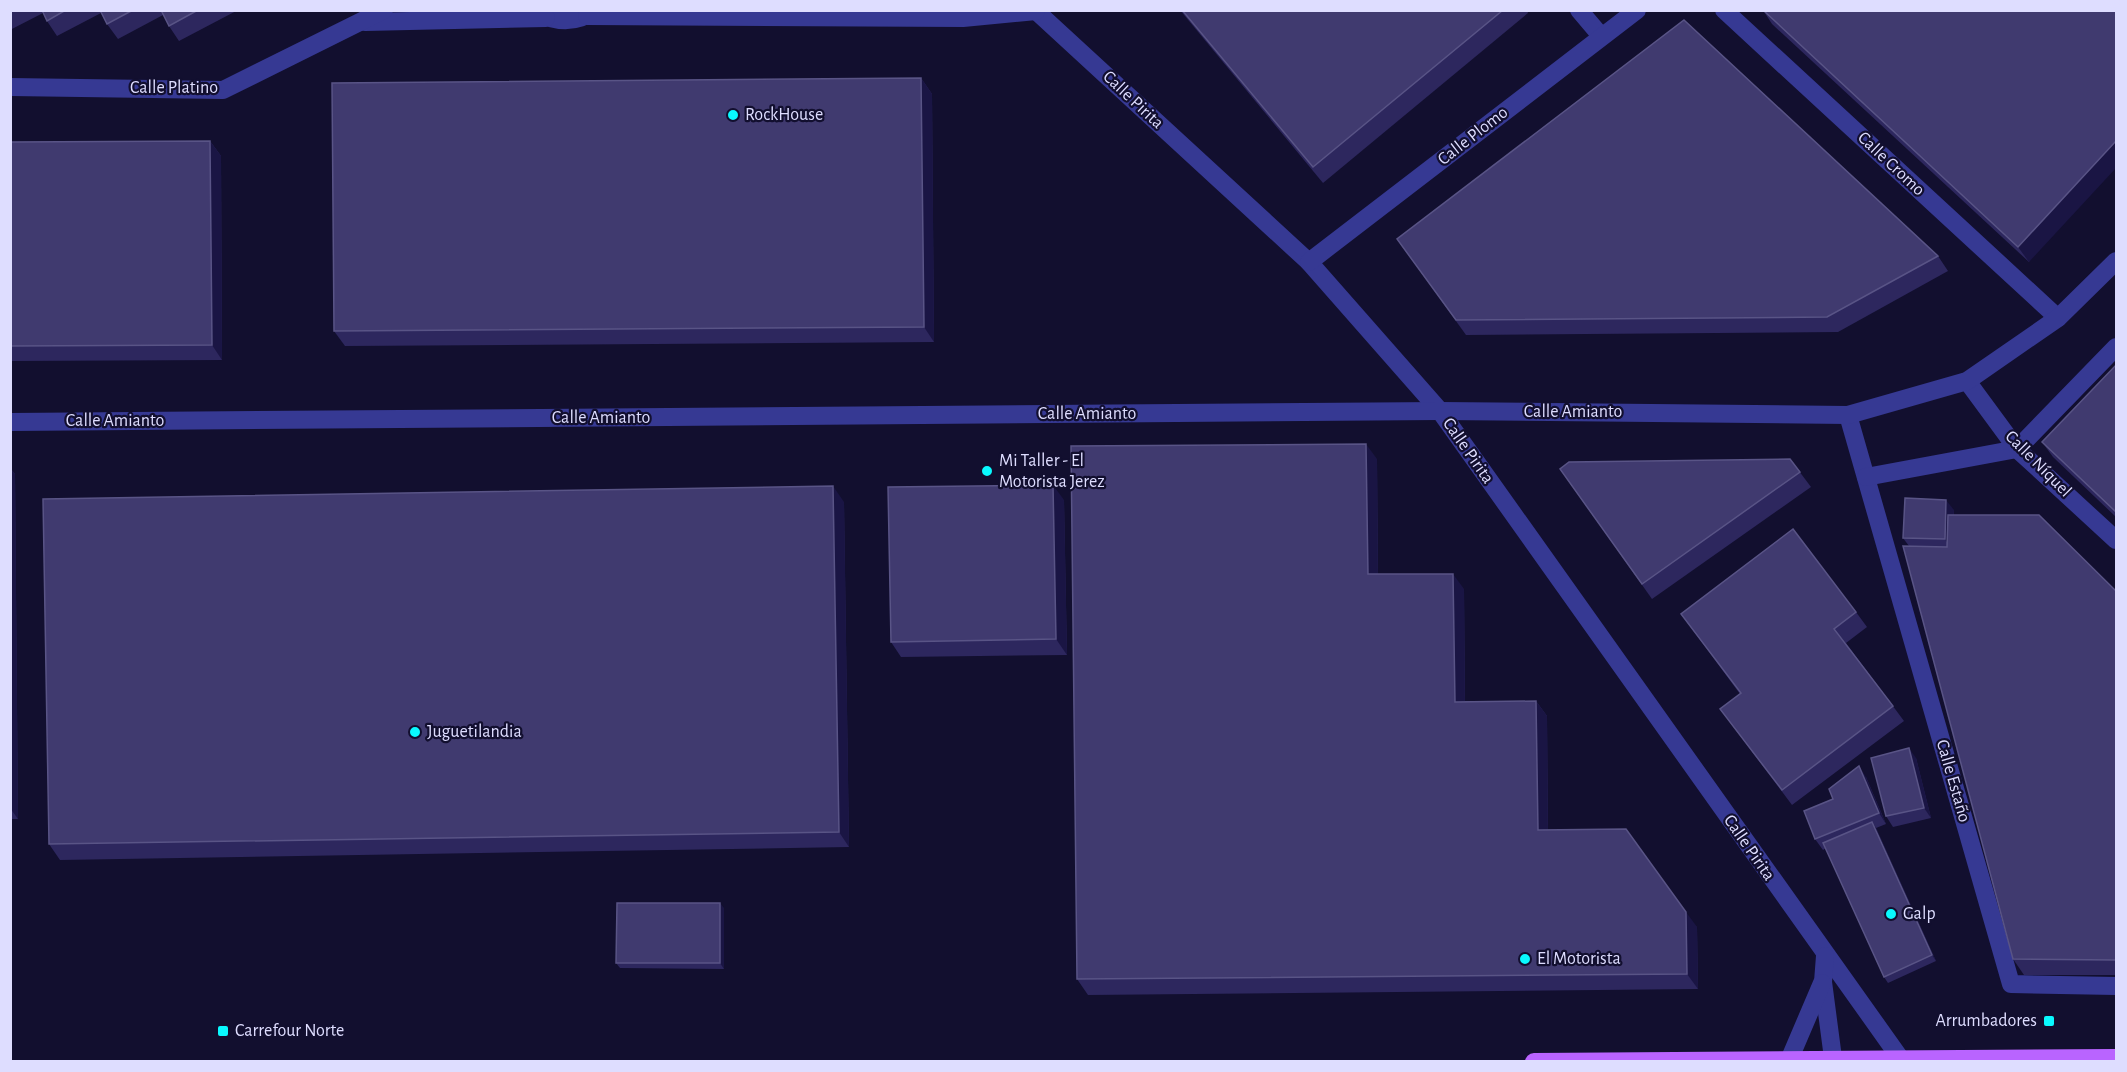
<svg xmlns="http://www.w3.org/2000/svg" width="2127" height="1072" font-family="'Alegreya Sans',sans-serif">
	<rect width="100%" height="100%" fill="#120f2f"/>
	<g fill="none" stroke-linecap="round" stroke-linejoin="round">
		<g stroke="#363993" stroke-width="18">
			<path d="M1035,10L1309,262L1440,411L1900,1058"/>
			<path d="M1579,10L1601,36"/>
			<path d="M1724,10L2058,318"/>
			<path d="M536,11C554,23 577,24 595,10"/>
			<path d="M587,16L963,18L1036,11"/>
			<path d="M365,22L546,18"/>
			<path d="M10,87L223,90L384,10"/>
			<path d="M1309,262L1637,10"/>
			<path d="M1967,381L2017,449L2116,540"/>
			<path d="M1848,415L2011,984L2116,986"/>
			<path d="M10,422L1440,411L1848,415L1967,381L2058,318L2116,261"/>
			<path d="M1866,477L2017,449L2116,347"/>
			<path d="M1825,956L1823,982L1833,1058"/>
			<path d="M1790,1058L1822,983"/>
		</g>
		<path stroke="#b964ff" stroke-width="18" d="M1534,1062L2116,1058"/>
	</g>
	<g fill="#2d275e">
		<path d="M10,10H238L179,41L169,26L163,15L118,39L107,24L101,13L57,36L47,21L43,13L10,30Z"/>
		<path d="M1180,10H1527L1528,13L1323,183Z"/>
		<path d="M1763,10H2116L2029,262L1772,24Z"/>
		<path d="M921,78L932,94L934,342L345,346L334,331Z"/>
		<path d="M210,141L221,156L222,360L10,361V142Z"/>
		<path d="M1397,239L1938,256L1948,271L1838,332L1466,335Z"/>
		<path d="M2116,365V517L2053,457L2042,442Z"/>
		<path d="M1377,459L1378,574L1464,589L1465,701H1536L1547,716L1548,830L1697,927L1698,989L1088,995L1077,979Z"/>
		<path d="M1790,459L1811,487L1652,599L1560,469Z"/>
		<path d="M10,468L15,474L18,819H10Z"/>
		<path d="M1064,500L1067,655L901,657L891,642Z"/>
		<path d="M844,502L849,847L60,860L49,844Z"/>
		<path d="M1954,510V515L2116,591V975H2024L2013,959L1909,546L1903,538Z"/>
		<path d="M1856,612L1867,627L1846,643L1904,721L1792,805L1720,709L1740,694L1681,614Z"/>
		<path d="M1916,758L1931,818L1893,827L1886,816Z"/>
		<path d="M1866,777L1886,824L1876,828L1936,961L1888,983L1884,977L1826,848L1823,850L1815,839Z"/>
		<path d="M724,908V969L620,968L616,963Z"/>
	</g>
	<g fill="#1a1544">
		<path d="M921,78L932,94L934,342L924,327Z"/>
		<path d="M210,141L221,156L222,360L212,345Z"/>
		<path d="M2116,141V168L2029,262L2018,247Z"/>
		<path d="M1366,444L1377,459L1378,589L1368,574Z"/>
		<path d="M10,468L15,474L18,819L10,808Z"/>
		<path d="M1053,485L1064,500L1067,655L1056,639Z"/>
		<path d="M833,486L844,502L849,847L839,832Z"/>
		<path d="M1946,500L1954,510L1952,550L1945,539Z"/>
		<path d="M1453,574L1464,589L1465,717L1455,702Z"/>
		<path d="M1536,701L1547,716L1548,845L1538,830Z"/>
		<path d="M1909,748L1916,758L1931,818L1924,808Z"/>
		<path d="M1859,766L1866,777L1886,824L1879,813Z"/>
		<path d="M1872,822L1876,828L1936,961L1932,955Z"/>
		<path d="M720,903L724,908V969L720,963Z"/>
		<path d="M1686,912L1697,927L1698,989L1687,974Z"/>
	</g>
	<g fill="#403a6f" stroke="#595486" stroke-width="1.5">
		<path d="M42,10H66L47,21Z"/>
		<path d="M100,10H133L107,24Z"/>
		<path d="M161,10H198L169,26Z"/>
		<path d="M1182,10H1503L1313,167Z"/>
		<path d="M1763,10H2116V141L2018,247Z"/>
		<path d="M1684,20L1938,256L1827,317L1456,320L1397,239Z"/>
		<path d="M921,78L924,327L334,331L332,83Z"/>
		<path d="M210,141L212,345L10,346V142Z"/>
		<path d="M2116,365V512L2042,442Z"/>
		<path d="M1366,444L1368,574H1453L1455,702L1536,701L1538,830L1626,829L1686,912L1687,974L1077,979L1071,446Z"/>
		<path d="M1790,459L1800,472L1642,584L1560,469L1569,462Z"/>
		<path d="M1053,485L1056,639L891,642L888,487Z"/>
		<path d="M833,486L839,832L49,844L43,499Z"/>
		<path d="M1905,498L1946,500L1945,539L1903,538Z"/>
		<path d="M1948,515H2039L2116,591V960L2013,959L1903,546L1947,547Z"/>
		<path d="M1793,529L1856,612L1834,629L1893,706L1782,790L1720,709L1741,693L1681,614Z"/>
		<path d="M1909,748L1924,808L1886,816L1871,758Z"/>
		<path d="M1859,766L1879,813L1815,839L1804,811L1833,799L1829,789Z"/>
		<path d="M1872,822L1932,955L1884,977L1823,843Z"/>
		<path d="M617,903H720V963H616Z"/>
	</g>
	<g fill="#09f9ff" stroke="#120f2f" stroke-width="2">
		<circle cx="733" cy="115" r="6"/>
		<circle cx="987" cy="471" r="6"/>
		<circle cx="415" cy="732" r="6"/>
		<circle cx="1891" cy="914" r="6"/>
		<circle cx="1525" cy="959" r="6"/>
		<rect x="2043" y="1015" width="12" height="12" rx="3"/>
		<rect x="217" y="1025" width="12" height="12" rx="3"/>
	</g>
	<g text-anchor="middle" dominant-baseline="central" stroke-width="4.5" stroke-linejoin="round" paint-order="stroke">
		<g font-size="18" fill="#deddff" stroke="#120f2f">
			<text x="174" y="88">Calle Platino</text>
			<text transform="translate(1133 100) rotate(43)">Calle Pirita</text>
			<text transform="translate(1473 136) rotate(-38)">Calle Plomo</text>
			<text transform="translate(1891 164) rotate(43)">Calle Cromo</text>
			<text x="1573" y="412">Calle Amianto</text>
			<text x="1087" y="414">Calle Amianto</text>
			<text x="601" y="418">Calle Amianto</text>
			<text x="115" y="421">Calle Amianto</text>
			<text transform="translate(1468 451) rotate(55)">Calle Pirita</text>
			<text transform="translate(2038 464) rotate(45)">Calle Níquel</text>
			<text transform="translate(1953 781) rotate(74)">Calle Estaño</text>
			<text transform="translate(1749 848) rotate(55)">Calle Pirita</text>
		</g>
		<g font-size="18" fill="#deddff" stroke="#120f2f" text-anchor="start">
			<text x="745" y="115">RockHouse</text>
			<text x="999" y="461">Mi Taller - El<tspan x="999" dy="21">Motorista Jerez</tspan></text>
			<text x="427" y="732">Juguetilandia</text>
			<text x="1903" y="914">Galp</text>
			<text x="1537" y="959">El Motorista</text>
			<text x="2037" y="1021" text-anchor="end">Arrumbadores</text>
			<text x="235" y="1031">Carrefour Norte</text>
		</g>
	</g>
	<rect width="2127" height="1072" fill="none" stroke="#deddff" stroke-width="24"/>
</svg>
